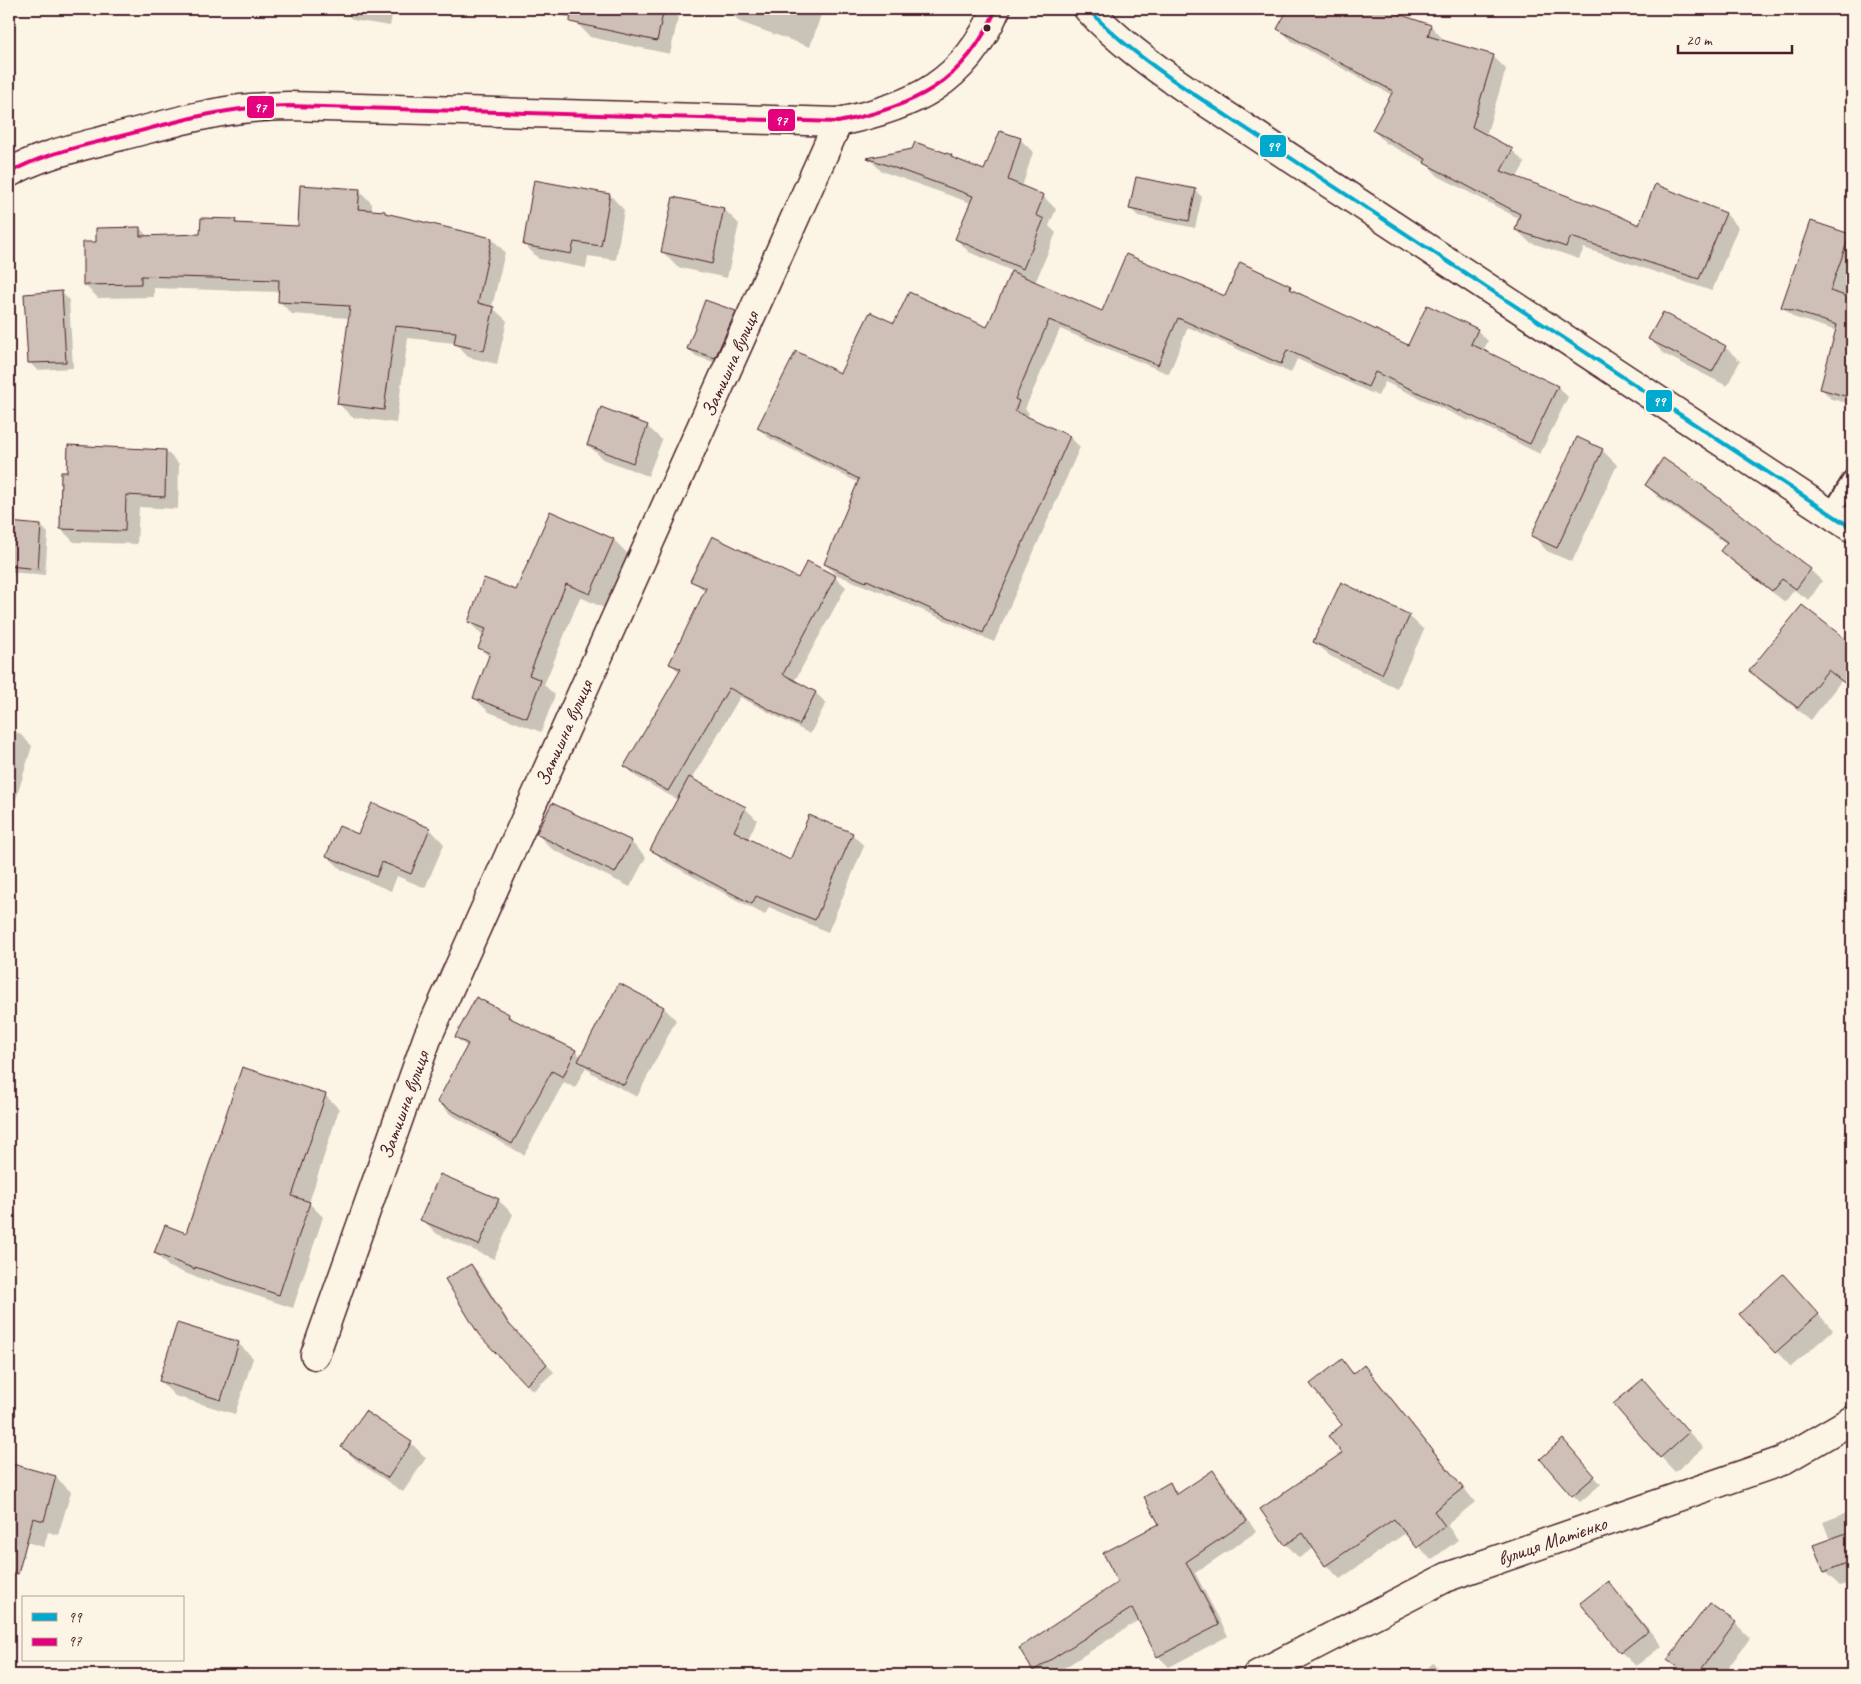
<svg xmlns="http://www.w3.org/2000/svg" width="1861" height="1684" font-family="Caveat,sans-serif">
	<rect width="100%" height="100%" fill="#fcf5e5"/>
	<filter id="ink" filterUnits="userSpaceOnUse"><feTurbulence type="fractalNoise" baseFrequency=".02" numOctaves="2"/><feDisplacementMap in="SourceGraphic" scale="10" xChannelSelector="R" yChannelSelector="G"/><feConvolveMatrix kernelMatrix="1 2 1 2 8 2 1 2 1" color-interpolation-filters="sRGB"/></filter>
	<g filter="url(#ink)">
		<g fill="#0003">
			<path d="M342,9H393L390,26L353,20Z"/>
			<path d="M528,9H680L670,54L590,37L577,23V19Z"/>
			<path d="M729,9H823L810,47L740,22L728,10Z"/>
			<path d="M1290,9H1355L1365,14L1367,9H1380L1431,26L1443,39L1442,42L1493,56L1506,69L1486,136L1512,150L1525,163L1516,179L1640,227L1656,186L1726,214L1738,227L1712,291L1584,248L1579,259L1529,242L1516,229L1520,219L1438,176L1427,164L1386,143L1373,130L1392,95L1292,41L1279,29Z"/>
			<path d="M9,47L10,48L11,78H9Z"/>
			<path d="M1020,139L1033,152L1022,187L1043,196L1056,209L1049,226L1056,233L1035,283L1103,312L1226,297L1290,287L1298,295L1409,347L1477,330L1488,341L1483,351L1558,387L1568,397L1540,454L1469,419V421L1385,382L1378,396L1297,359L1291,373L1188,327L1169,374L1060,329L1025,409L1029,413L1027,418L1070,437L1080,447L994,642L877,590V591L835,574L825,564L859,483L769,438L759,428L840,375L895,325L988,328L1012,271L969,252L956,239L971,203L881,171L870,159L951,156L954,159L984,172Z"/>
			<path d="M359,190L372,204V211L384,212L388,215L492,239L505,252L492,307L507,321L497,364L468,357L455,343L408,338L396,423L352,417L339,404L349,318L292,314L279,301L280,292L154,288V297L98,298L85,285L97,243L140,228L148,237L201,236L235,220L240,225L299,228Z"/>
			<path d="M1195,190L1202,197L1195,228L1138,216L1131,209Z"/>
			<path d="M610,195L624,210L616,260L588,256L586,268L539,259L524,244Z"/>
			<path d="M674,199L724,209L739,224L727,278L677,267L663,252Z"/>
			<path d="M1812,222L1850,235L1852,238V404L1831,399L1821,388L1837,331L1793,317L1782,306Z"/>
			<path d="M62,293L69,300L73,368L37,370L30,363Z"/>
			<path d="M735,312L742,319L722,365L696,356L689,349Z"/>
			<path d="M1650,339L1725,347L1740,361L1727,386L1664,354Z"/>
			<path d="M647,426L662,440L648,476L603,459L588,445Z"/>
			<path d="M1602,450L1617,465L1572,562L1547,551L1533,536Z"/>
			<path d="M166,451L179,464L178,509L139,507L137,544L74,542L61,529Z"/>
			<path d="M1646,485L1810,570L1822,581L1809,600L1794,590L1785,602L1734,563L1722,551L1727,544L1658,497Z"/>
			<path d="M551,513L614,540L628,554L604,608L580,597L544,685L555,695L541,732L489,712L474,698L490,658L480,648L483,636L469,622L517,591Z"/>
			<path d="M9,524L41,526L48,533L45,575L9,572Z"/>
			<path d="M808,563L835,577L846,587L794,682L816,693L826,703L810,734L740,697L691,780L745,808L757,820L748,839L790,862L852,834L864,846L828,932L769,907L765,915L664,861L652,849L678,800L635,776L625,765L680,673L671,664L706,592L692,580L799,579Z"/>
			<path d="M1802,606L1852,645V690L1841,681L1811,720L1764,684L1751,671Z"/>
			<path d="M1409,616L1424,630L1397,688L1330,656L1315,642Z"/>
			<path d="M9,730L19,733L32,746L16,799L9,796Z"/>
			<path d="M372,804L430,829L444,844L425,888L397,876L391,891L342,870L327,856L359,836Z"/>
			<path d="M537,834L631,842L646,857L630,887L552,849Z"/>
			<path d="M619,985L664,1008L676,1020L637,1097L592,1073L586,1067L575,1088L564,1082L524,1155L450,1114L439,1102L468,1048L456,1037L477,998L509,1015L514,1021L576,1051L581,1057Z"/>
			<path d="M325,1095L339,1109L309,1203L323,1217L293,1308L209,1280V1282L169,1267L155,1253L187,1235Z"/>
			<path d="M498,1200L513,1214L494,1259L437,1234L422,1219Z"/>
			<path d="M471,1265L478,1272L515,1332L554,1372L533,1391L526,1384Z"/>
			<path d="M1783,1276L1833,1330L1791,1367L1741,1314Z"/>
			<path d="M238,1343L253,1358L235,1414L175,1396L160,1381Z"/>
			<path d="M1341,1361L1355,1374L1364,1367L1377,1380L1475,1502L1447,1525L1458,1540L1431,1560L1407,1532L1340,1579L1326,1565L1314,1548L1299,1558L1286,1544L1261,1509L1343,1454Z"/>
			<path d="M1643,1380L1703,1448L1675,1472L1661,1457Z"/>
			<path d="M411,1443L426,1458L403,1492L357,1461L342,1447Z"/>
			<path d="M1570,1448L1601,1484L1580,1502L1573,1495Z"/>
			<path d="M9,1464L56,1477L71,1492L58,1535L48,1532L44,1547L9,1537Z"/>
			<path d="M1213,1472L1223,1482L1256,1532L1195,1573L1228,1636L1169,1667L1158,1656L1139,1620L1053,1675H1039L1034,1670L1120,1582L1160,1524L1169,1484L1180,1494Z"/>
			<path d="M1852,1511V1582L1840,1586L1825,1572L1815,1546L1830,1540L1823,1522Z"/>
			<path d="M1608,1583L1623,1598L1662,1646L1636,1666L1621,1652Z"/>
			<path d="M1710,1604L1735,1623L1750,1638L1723,1675H1685L1669,1659Z"/>
			<path d="M1433,1663L1445,1675H1421Z"/>
			<path d="M1027,1671L1031,1675H1022Z"/>
			<path d="M1807,1672H1820L1824,1675H1804Z"/>
		</g>
		<g fill="#cfc0b7" stroke="#4a1f2b">
			<path d="M571,9H664L657,41L570,22Z"/>
			<path d="M1288,9H1384L1431,25L1428,36L1494,55L1472,127L1513,149L1501,171L1613,213L1639,225L1655,184L1726,213L1699,279L1571,237L1566,247L1515,230L1520,214L1424,163L1426,159L1372,130L1393,91L1277,29Z"/>
			<path d="M1000,131L1021,138L1008,180L1044,195L1036,215L1044,219L1023,269L955,239L973,196L867,158L912,149L915,142L952,155L951,157L984,170Z"/>
			<path d="M1136,177L1196,189L1189,221L1129,209Z"/>
			<path d="M534,180L610,194L601,246L574,242L571,254L523,245Z"/>
			<path d="M300,185L360,189L358,209L385,211V213L492,238L478,303L494,307L484,351L454,344L456,332L395,326L384,410L337,404L350,306L278,302L279,280L141,276V284L83,285V242H96V228L140,227V236L200,234L201,218L236,219L235,223L298,226Z"/>
			<path d="M673,197L724,208L712,264L661,252Z"/>
			<path d="M1811,221L1850,234L1830,291L1852,298V398L1820,389L1837,325L1781,307Z"/>
			<path d="M1126,254L1225,296L1240,262L1291,286L1290,289L1408,345L1427,305L1478,329L1471,344L1558,386L1530,444L1459,410V412L1375,372L1368,387L1287,350L1281,364L1178,318L1158,365L1049,320L1015,399L1019,401L1015,411L1070,436L983,633L867,580L866,582L824,564L859,479L757,428L796,351L840,373L870,312L894,323L909,292L987,327L1011,271L1102,311Z"/>
			<path d="M62,291L66,362L28,363L24,294Z"/>
			<path d="M705,300L736,311L715,358L687,349Z"/>
			<path d="M1663,312L1726,346L1712,372L1648,339Z"/>
			<path d="M601,407L648,425L633,463L587,445Z"/>
			<path d="M1577,437L1603,449L1557,548L1531,536Z"/>
			<path d="M68,445L166,450L165,497L126,495L125,531L60,529L61,472H67Z"/>
			<path d="M1663,458L1702,485L1811,569L1796,589L1782,579L1772,591L1720,551L1727,542L1645,485Z"/>
			<path d="M550,511L614,539L590,594L566,584L529,675L541,680L527,718L473,698L490,653L478,648L486,629L468,622L484,578L516,590Z"/>
			<path d="M9,522L41,525L38,569L9,566Z"/>
			<path d="M712,536L798,578L807,561L836,576L783,674L816,692L799,725L729,688L668,791L624,766L681,669L669,664L706,588L690,581Z"/>
			<path d="M1341,582L1410,615L1382,674L1313,642Z"/>
			<path d="M1802,605L1852,644V689L1828,670L1798,708L1749,671Z"/>
			<path d="M689,777L746,807L734,831L790,860L809,815L853,833L815,920L756,896L752,904L650,850Z"/>
			<path d="M372,803L430,828L411,874L382,862L376,877L326,856L339,826L358,834Z"/>
			<path d="M552,803L632,841L615,873L536,834Z"/>
			<path d="M619,983L664,1007L624,1085L578,1061Z"/>
			<path d="M476,997L509,1014L508,1017L576,1050L563,1077L552,1071L512,1144L437,1102L468,1044L455,1037Z"/>
			<path d="M242,1067L326,1094L292,1196L310,1202L279,1295L195,1267V1269L154,1253L165,1225L186,1233Z"/>
			<path d="M440,1174L499,1199L479,1245L420,1220Z"/>
			<path d="M471,1264L508,1323L547,1364L526,1385L479,1335L445,1279Z"/>
			<path d="M1783,1274L1819,1314L1775,1353L1739,1314Z"/>
			<path d="M177,1323L239,1342L221,1400L159,1381Z"/>
			<path d="M1342,1359L1353,1374L1364,1365L1463,1488L1434,1511L1445,1526L1417,1548L1394,1519L1325,1566L1303,1533L1285,1545L1260,1509L1342,1453L1328,1436L1342,1425L1310,1384Z"/>
			<path d="M1643,1379L1689,1432L1660,1458L1613,1404Z"/>
			<path d="M365,1411L412,1442L388,1478L341,1447Z"/>
			<path d="M1563,1439L1595,1476L1572,1496L1540,1459Z"/>
			<path d="M9,1463L56,1476L44,1521L33,1518L18,1574L9,1572Z"/>
			<path d="M1213,1470L1247,1521L1186,1562L1219,1625L1157,1657L1132,1608L1033,1671L1019,1648L1118,1582L1103,1553L1159,1524L1144,1497L1170,1482L1176,1495Z"/>
			<path d="M1852,1531V1561L1824,1572L1813,1545Z"/>
			<path d="M1608,1581L1648,1631L1620,1653L1580,1603Z"/>
			<path d="M1709,1603L1736,1622L1697,1675H1688L1667,1660Z"/>
		</g>
		<g fill="none" stroke-linecap="round" stroke-linejoin="round">
			<defs>
				<path id="service" d="M1830,514L1852,478"/>
				<g id="minor">
					<path d="M1088,9C1117,40 1151,65 1186,89L1852,528"/>
					<path d="M9,173C42,154 80,147 117,137C161,126 206,112 251,108C263,107 276,106 289,106L838,122C913,107 965,83 996,9"/>
					<path d="M315,1355L428,1036L838,122"/>
					<path d="M1257,1675L1447,1577L1782,1461L1852,1420"/>
				</g>
			</defs>
			<use href="#service" stroke="#4a1f2b" stroke-width="20"/>
			<use href="#minor" stroke="#4a1f2b" stroke-width="31"/>
			<use href="#service" stroke="#fcf5e5" stroke-width="16"/>
			<use href="#minor" stroke="#fcf5e5" stroke-width="28"/>
			<defs>
				<path id="bus-1" d="M1088,9C1117,40 1151,65 1186,89L1852,528"/>
				<path id="bus-2" d="M9,173C42,154 80,147 117,137C161,126 206,112 251,108C263,107 276,106 289,106L838,122C913,107 965,83 996,9"/>
			</defs>
			<use href="#bus-1" stroke="#fcf5e5" stroke-width="8"/>
			<use href="#bus-2" stroke="#fcf5e5" stroke-width="8"/>
			<use href="#bus-1" stroke="#00a9ce" stroke-width="4"/>
			<use href="#bus-2" stroke="#e5007d" stroke-width="4"/>
		</g>
	</g>
	<circle fill="#4a1f2b" stroke="#fcf5e5" stroke-width="2" cx="987" cy="28" r="4.5"/>
	<g text-anchor="middle" dominant-baseline="central" stroke-width="4" stroke-linejoin="round" paint-order="stroke">
		<g font-size="20" fill="#4a1f2b" stroke="#fcf5e5">
			<text transform="translate(730 364) rotate(-66)">Затишна вулиця</text>
			<text transform="translate(564 733) rotate(-66)">Затишна вулиця</text>
			<text transform="translate(404 1105) rotate(-70)">Затишна вулиця</text>
			<text transform="translate(1552 1541) rotate(-19)">вулиця Матієнко</text>
		</g>
	</g>
	<g stroke="#fcf5e5" stroke-width="2">
		<rect x="246" y="95" width="29" height="24" rx="5" fill="#e5007d"/>
		<rect x="767" y="108" width="29" height="24" rx="5" fill="#e5007d"/>
		<rect x="1259" y="134" width="28" height="24" rx="5" fill="#00a9ce"/>
		<rect x="1645" y="389" width="28" height="24" rx="5" fill="#00a9ce"/>
	</g>
	<g font-size="14" text-anchor="middle" font-weight="bold" fill="#fff">
		<text x="260" y="112">97</text>
		<text x="781" y="125">97</text>
		<text x="1273" y="151">99</text>
		<text x="1659" y="406">99</text>
	</g>
	<rect width="1861" height="1684" fill="none" stroke="#fcf5e5" stroke-width="30"/>
	<rect x="15" y="15" width="1831" height="1654" fill="none" stroke="#4a1f2b" stroke-width="2" filter="url(#ink)"/>
	<rect x="22" y="1596" width="162" height="65" fill="#fcf5e5" stroke="#b59f9b"/>
	<rect x="32" y="1613" width="25" height="8" fill="#00a9ce" stroke="#b59f9b"/>
	<text x="68" y="1622" font-size="15" fill="#4a1f2b">99</text>
	<rect x="32" y="1638" width="25" height="8" fill="#e5007d" stroke="#b59f9b"/>
	<text x="68" y="1646" font-size="15" fill="#4a1f2b">97</text>
	<path d="M1678 45v8h114v-8" fill="none" stroke="#4a1f2b" stroke-width="2.5"/>
	<text x="1686" y="45" font-size="15" fill="#4a1f2b" stroke="#fcf5e5" stroke-width="4" paint-order="stroke">20 m</text>
</svg>
